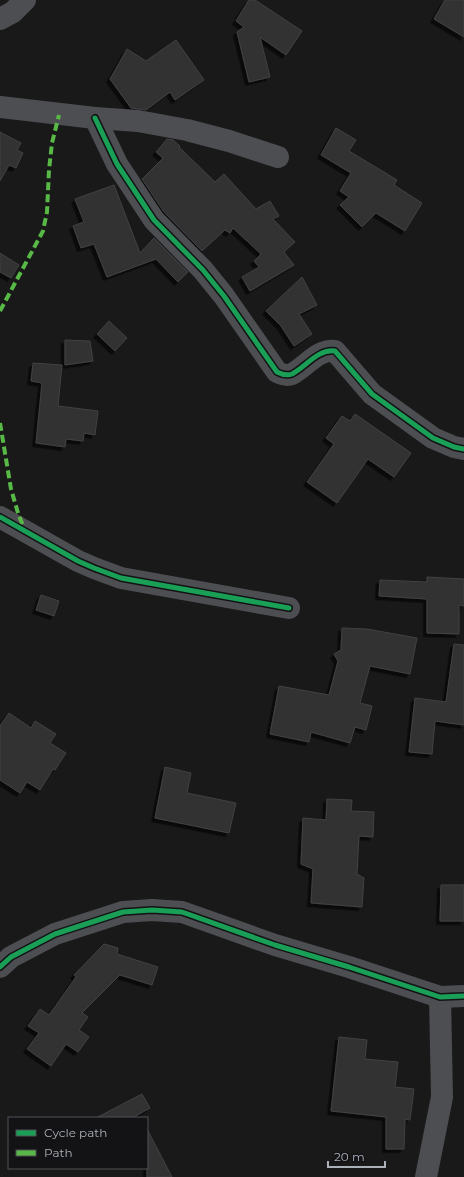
<svg xmlns="http://www.w3.org/2000/svg" width="464" height="1177" font-family="Montserrat,sans-serif">
	<defs>
		<filter id="shadow"><feDropShadow dx="-3.5" dy="3.5" stdDeviation="0" flood-color="#0009"/></filter>
	</defs>
	<rect width="100%" height="100%" fill="#191919"/>
	<g fill="#313131" stroke="#414245" filter="url(#shadow)">
		<path d="M249,0H255L302,31L286,55L260,37L270,77L249,82L237,32L244,27L236,21Z"/>
		<path d="M445,0H464V37L434,19Z"/>
		<path d="M176,40L204,80L175,100L170,92L146,110L131,108L110,79L127,49L146,61Z"/>
		<path d="M336,128L356,140L349,151L397,180L394,185L422,203L405,231L376,213L362,227L340,205L349,197L340,191L351,173L321,155Z"/>
		<path d="M0,132L21,143L17,150L23,153L16,168L9,165L0,181Z"/>
		<path d="M167,139L173,140L180,146L179,147L215,182L224,174L256,209L270,201L279,216L273,219L295,242L284,252L294,265L250,291L242,277L259,267L254,261L261,254L233,228L230,233L225,230L202,251L164,212L142,179L163,158L156,152Z"/>
		<path d="M114,185L140,253L154,238L188,272L178,282L156,259L107,277L94,244L81,248L73,226L84,222L75,199Z"/>
		<path d="M0,253L19,265L11,278L0,272Z"/>
		<path d="M302,277L317,305L299,314L312,334L294,346L281,326L266,311Z"/>
		<path d="M109,321L127,338L115,351L97,334Z"/>
		<path d="M65,340L90,341L93,361L65,365Z"/>
		<path d="M33,363L62,365L58,406L98,411L95,435L84,433L83,441L66,439L65,447L36,443L42,383L31,381Z"/>
		<path d="M355,414L411,453L394,477L368,459L337,503L307,482L334,444L326,438L342,416L350,421Z"/>
		<path d="M427,577L464,579V606L459,605V634L427,633V599L379,596L380,580L427,582Z"/>
		<path d="M41,595L59,601L54,616L36,610Z"/>
		<path d="M342,628L367,629L417,638L410,674L370,666L360,703L372,706L366,730L355,727L350,743L311,732L309,742L270,734L279,686L329,695L338,661L334,654L341,650Z"/>
		<path d="M454,644L464,645V725L435,721L432,754L409,752L415,698L446,702Z"/>
		<path d="M9,713L31,728L35,721L56,734L50,743L66,753L55,770L53,769L40,790L27,782L20,793L0,780V726Z"/>
		<path d="M165,767L191,773L187,793L236,803L229,833L155,818Z"/>
		<path d="M327,799L352,800L351,811L374,812L373,837L359,836L357,874L364,878L362,907L311,903L313,869L301,864L303,818L326,820Z"/>
		<path d="M441,885H464V921H440Z"/>
		<path d="M104,944L118,948L117,954L158,967L152,985L120,975L82,1013L88,1017L79,1030L89,1037L78,1052L66,1044L51,1066L27,1049L39,1033L28,1026L40,1009L49,1015L76,977L74,975Z"/>
		<path d="M339,1037L367,1040L365,1059L398,1062L395,1087L414,1089L410,1120L405,1119L404,1149H386V1117L331,1111Z"/>
		<path d="M142,1094L150,1108L132,1118H96Z"/>
		<path d="M147,1129L172,1177H147Z"/>
	</g>
	<g fill="none" stroke-linecap="round" stroke-linejoin="round">
		<g stroke="#4d4e52" stroke-width="22">
			<path d="M0,19L13,12L25,0"/>
			<path d="M0,107L95,118L138,121L187,130L229,141L278,157"/>
			<path d="M95,118L117,164L154,220L203,270L224,296L277,372C281,374 287,376 292,374C306,367 317,349 335,351L372,394L433,438L454,447L464,449"/>
			<path d="M0,517L78,561L94,568L121,578L289,608"/>
			<path d="M0,967L11,957L55,934L123,912L152,910L182,912L275,945L349,967L440,997L464,996"/>
			<path d="M426,1177L442,1097L440,997"/>
		</g>
		<g stroke="#58b947" stroke-width="4" stroke-dasharray="8 4" stroke-linecap="butt">
			<path d="M0,311L43,231L47,212L49,170L52,143L59,115"/>
			<path d="M0,423L11,489L18,513L25,531"/>
		</g>
		<defs>
			<g id="cycleway">
				<path d="M95,118L117,164L154,220L203,270L224,296L277,372C281,374 287,376 292,374C306,367 317,349 335,351L372,394L433,438L454,447L464,449"/>
				<path d="M0,517L78,561L94,568L121,578L289,608"/>
				<path d="M0,967L11,957L55,934L123,912L152,910L182,912L275,945L349,967L440,997L464,996"/>
			</g>
		</defs>
		<use href="#cycleway" stroke="#131315" stroke-width="8"/>
		<use href="#cycleway" stroke="#1a9f57" stroke-width="5"/>
	</g>
	<rect x="8" y="1117" width="140" height="52" fill="#131315" stroke="#505257"/>
	<rect x="16" y="1130" width="20" height="6" fill="#1a9f57" stroke="#505257"/>
	<text x="44" y="1137" font-size="12" fill="#abb0b9">Cycle path</text>
	<rect x="16" y="1150" width="20" height="6" fill="#58b947" stroke="#505257"/>
	<text x="44" y="1157" font-size="12" fill="#abb0b9">Path</text>
	<path d="M328 1161v6h57v-6" fill="none" stroke="#abb0b9" stroke-width="2"/>
	<text x="334" y="1161" font-size="12" fill="#abb0b9" stroke="#131315" stroke-width="3" paint-order="stroke">20 m</text>
</svg>
